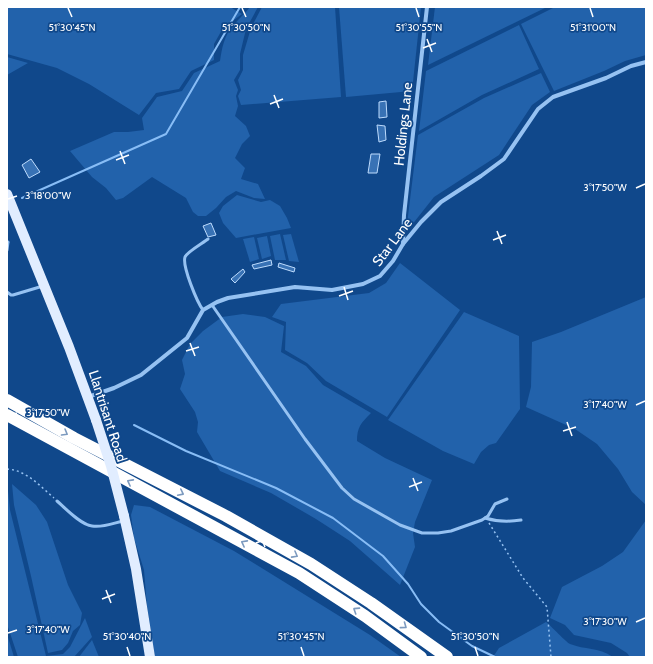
<svg xmlns="http://www.w3.org/2000/svg" width="653" height="664" font-family="Cabin,sans-serif">
	<rect width="100%" height="100%" fill="#10488b"/>
	<g fill="#2262ab">
		<path d="M7,7H230L242,14L223,28L214,44V60L191,71L179,89L156,93L139,115L89,84L57,68L7,54Z"/>
		<path d="M250,7H258L246,29L240,54V70L234,80L238,90L236,96L238,106L235,116L246,126L250,136L242,144L235,158L245,168L241,179L258,184L265,199L254,198L236,191L226,197L216,208L206,216H198L193,212L186,198L152,177L123,198L116,200L106,188L92,177L70,151L114,132H128L144,130L142,118L157,97L182,91L194,73L220,61C222,48 224,36 233,26C238,19 245,14 250,7Z"/>
		<path d="M262,7H335L341,97L241,105L238,96L241,90L238,80L243,70V55L251,28Z"/>
		<path d="M339,7H421L412,91L346,97Z"/>
		<path d="M435,7H547L428,65Z"/>
		<path d="M555,7H646V55L625,61L604,71L554,91L521,24Z"/>
		<path d="M519,25L539,69L482,95L419,131L426,71Z"/>
		<path d="M7,57L28,63L7,75Z"/>
		<path d="M541,73L550,92L532,105L499,155L434,197L407,231L408,216L418,135L484,98Z"/>
		<path d="M237,195L261,202L270,200L280,206L287,218L291,228L236,238L223,223L219,213L223,206Z"/>
		<path d="M280,234L286,260H275L270,236Z"/>
		<path d="M291,234L299,262L289,261L283,235Z"/>
		<path d="M267,236L271,256L262,259L257,238Z"/>
		<path d="M254,237L259,259L250,262L243,239Z"/>
		<path d="M400,263L460,310L387,417L326,381L307,363L285,350L286,322L272,317L281,304L369,293L386,283Z"/>
		<path d="M646,297V505L632,492L618,469L597,444L575,429L526,407L531,387L532,342L561,332Z"/>
		<path d="M464,312L519,336L520,409L496,443L489,445L481,452L474,464L443,451L388,420Z"/>
		<path d="M243,314L265,317L284,326L281,352L306,366L323,385L371,413C361,423 357,427 357,441L385,458L432,480L415,522L413,533L415,547L400,585L350,541L316,519L271,493L220,471L197,432L198,422L195,412L180,389L185,374L182,360L190,344L203,331L222,317Z"/>
		<path d="M7,481L10,510L46,656L63,654L70,647L85,618L92,637L74,657H18L7,624Z"/>
		<path d="M12,484L36,505L47,522L68,585L82,613L80,625L73,631L68,643L62,650L48,653L31,576L14,505Z"/>
		<path d="M134,505L150,507L234,551L370,635L401,657H155L147,606L144,570L134,538L131,515Z"/>
		<path d="M646,520V657H630L627,653L611,643L574,635L565,625L550,618L562,587L602,566L623,552Z"/>
		<path d="M546,622C550,625 567,643 570,644C585,650 598,647 613,657H493L499,648Z"/>
		<path d="M7,634L14,657H7Z"/>
		<path d="M92,640L99,657H79Z"/>
	</g>
	<g fill="none" stroke-linecap="round" stroke-linejoin="round">
		<g stroke="#88bdf6" stroke-width="2">
			<path d="M22,198L166,134L240,7"/>
			<path d="M134,425L186,451L276,488L333,518L383,556L408,584L421,604L439,622L472,646L495,657"/>
		</g>
	</g>
	<g fill="#3872b5" stroke="#bddbfd">
		<path d="M386,101L387,117L379,118V102Z"/>
		<path d="M377,125L385,126L386,140L379,142Z"/>
		<path d="M371,154H380L377,173H368Z"/>
		<path d="M31,159L40,172L29,178L22,165Z"/>
		<path d="M211,223L216,235L208,237L203,226Z"/>
		<path d="M271,260L272,265L254,269L252,265Z"/>
		<path d="M279,263L295,268L294,272L278,267Z"/>
		<path d="M243,269L245,272L235,283L231,279Z"/>
	</g>
	<g fill="none" stroke-linecap="round" stroke-linejoin="round">
		<g stroke="#96c2f2" stroke-width="1.5" stroke-dasharray="2 3" stroke-linecap="butt">
			<path d="M7,469C26,470 40,486 54,498"/>
			<path d="M489,523L523,578L547,607L551,657"/>
		</g>
		<g stroke="#96c2f2" stroke-width="3">
			<path d="M7,250L8,242"/>
			<path d="M7,292L11,295H13L43,286"/>
			<path d="M212,305L305,439L342,488L354,499L400,525L422,533H438L451,531L482,520L488,516L495,504L507,499"/>
			<path d="M203,310C197,302 182,266 185,257C187,252 203,243 208,239"/>
			<path d="M57,501C65,508 81,525 92,526C102,528 114,523 123,521"/>
			<path d="M485,518C498,522 508,522 521,520"/>
		</g>
		<g stroke="#96c2f2" stroke-width="4">
			<path d="M403,244L404,215L427,7"/>
			<path d="M88,397L114,388L141,375L187,338L203,310L217,302L228,298L295,287L332,290L363,284L380,276L393,261L403,244L421,222L441,202L481,176L504,159L538,109L553,97L606,78L631,66L646,62"/>
		</g>
		<g stroke="#e1edff" stroke-width="10">
			<path d="M7,194L69,347L96,420"/>
			<path d="M124,516L136,569L150,657"/>
		</g>
		<g stroke="#fff" stroke-width="12">
			<path d="M7,400L74,438L226,516L311,564L371,603L447,657"/>
			<path d="M7,415L299,573L365,616L421,657"/>
		</g>
		<path stroke="#e1edff" stroke-width="10" d="M96,420L111,466L124,516"/>
	</g>
	<defs><path id="oneway-chevron" d="M-2-3.5L2.5 0L-2 3.5" fill="none" stroke-width="1.6" stroke-linecap="round" stroke-linejoin="round"/></defs>
	<g stroke="#7c9abf">
		<use href="#oneway-chevron" transform="translate(65 433) rotate(30)"/>
		<use href="#oneway-chevron" transform="translate(130 482) rotate(-152)"/>
		<use href="#oneway-chevron" transform="translate(181 493) rotate(27)"/>
		<use href="#oneway-chevron" transform="translate(244 543) rotate(-152)"/>
		<use href="#oneway-chevron" transform="translate(295 555) rotate(29)"/>
		<use href="#oneway-chevron" transform="translate(356 610) rotate(-147)"/>
		<use href="#oneway-chevron" transform="translate(404 626) rotate(36)"/>
	</g>
	<path fill="none" stroke="#fff" stroke-width="1.5" d="M68,8L72,17M242,8L246,17M416,8L419,17M590,8L593,17M427,39L432,52M423,48L436,43M274,95L279,108M270,104L283,99M120,151L125,164M116,160L129,155M636,188L645,184M8,199L17,196M497,231L502,244M493,240L506,235M344,287L348,300M339,296L353,291M190,343L195,356M186,351L199,347M636,405L645,401M8,416L17,413M567,422L572,436M563,431L576,427M413,478L418,491M409,487L422,482M260,534L265,547M256,543L269,538M106,590L111,603M102,599L115,594M636,622L645,618M8,633L17,630M127,647L130,656M301,647L304,656M475,647L478,656"/>
	<g text-anchor="middle" dominant-baseline="central" stroke-width="3.5" stroke-linejoin="round" paint-order="stroke">
		<g font-size="14" fill="#fff" stroke="#10488b">
			<text transform="translate(403 124) rotate(-84)">Holdings Lane</text>
			<text transform="translate(392 242) rotate(-53)">Star Lane</text>
			<text transform="translate(108 416) rotate(72)">Llantrisant Road</text>
		</g>
	</g>
	<g font-size="10" text-anchor="middle" fill="#fff" stroke="#10488b" stroke-width="3.5" stroke-linejoin="round" paint-order="stroke">
		<text x="72" y="31">51°30'45"N</text>
		<text x="246" y="31">51°30'50"N</text>
		<text x="593" y="31">51°31'00"N</text>
		<text x="419" y="31">51°30'55"N</text>
		<text x="605" y="191">3°17'50"W</text>
		<text x="48" y="199">3°18'00"W</text>
		<text x="605" y="408">3°17'40"W</text>
		<text x="48" y="416">3°17'50"W</text>
		<text x="605" y="625">3°17'30"W</text>
		<text x="48" y="633">3°17'40"W</text>
		<text x="127" y="640">51°30'40"N</text>
		<text x="301" y="640">51°30'45"N</text>
		<text x="475" y="640">51°30'50"N</text>
	</g>
	<rect width="653" height="664" fill="none" stroke="#ffffff" stroke-width="16"/>
</svg>
